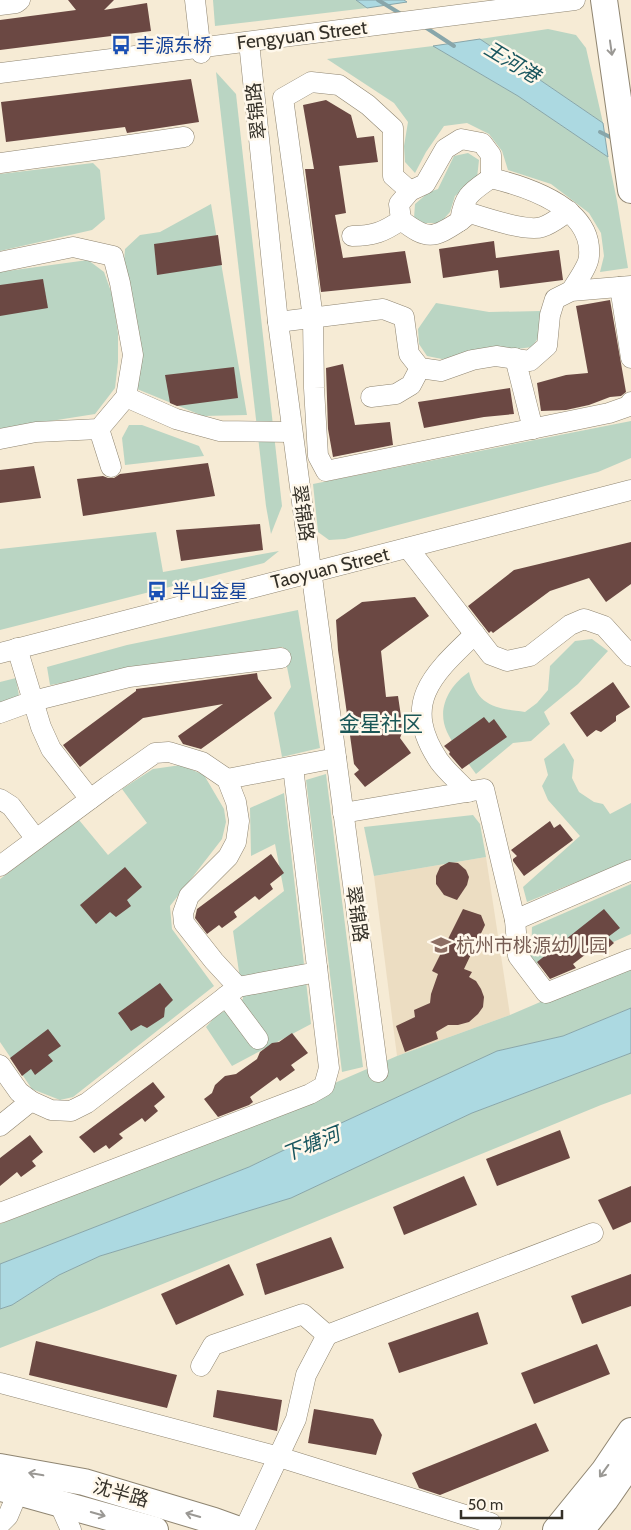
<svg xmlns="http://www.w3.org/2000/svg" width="631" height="1530" font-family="Cabin,'Noto Sans SC',sans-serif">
	<rect width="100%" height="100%" fill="#f6ebd5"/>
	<path fill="#ecddc2" d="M486,857L510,1015L397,1056L374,876Z"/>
	<g fill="#bad5c3">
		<path d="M213,0H356L367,8L215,26Z"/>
		<path d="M548,29L576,35L586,48L603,123L480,39Z"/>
		<path d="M433,46L518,96L608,157L617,201L628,268L600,272L604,256L601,233L589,213L551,184L508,170L502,151L489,134L467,123L444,126L426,152L415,173L405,162L404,146L408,122L394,103L327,59Z"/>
		<path d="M216,72L236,94L282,506L271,534L266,506Z"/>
		<path d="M468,153L479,160L477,178L455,196L450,212L440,223H423L414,218L415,204L429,192L438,189L454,156Z"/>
		<path d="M93,163L100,170L105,219L92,230L0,251V174Z"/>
		<path d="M211,204L247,415L203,416L137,389L124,262L125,249L140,235L160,232Z"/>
		<path d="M88,260L104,272L113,297L118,334V362L115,388L95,414L0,429V272Z"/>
		<path d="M436,303L489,312L541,311L542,332L532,347L442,359L427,356L419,344L418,329Z"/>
		<path d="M631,421V458L598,472L345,539L329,540L318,532L313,484Z"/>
		<path d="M129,425H142L199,446L204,456L125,465L122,438Z"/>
		<path d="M156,532L163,572L279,551L264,563L0,630V549Z"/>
		<path d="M298,610L320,748L282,757L274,713L291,687L283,647L50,685L47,667L127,645Z"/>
		<path d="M592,639L608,651L578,684L544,712L550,724L531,741L513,743L476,774C467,761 453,745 447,732C436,708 450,685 469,672C477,706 494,708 525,712L537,703L548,690L550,666L575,641Z"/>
		<path d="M16,678L19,696L0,703V682Z"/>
		<path d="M564,743L574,760L572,778L579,792L594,802L603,804L610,814L631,803V860L527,902L523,887L580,836L548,800L542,786L548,775L544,759Z"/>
		<path d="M181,765L204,775L224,809L226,822L222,839L170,906L172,929L214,986L73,1097L60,1100L32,1089L0,1042V879L79,820L108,855L147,823L122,789L153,769Z"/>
		<path d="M326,774L363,1067L342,1072L306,780Z"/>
		<path d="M284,793L311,1024L232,1066L206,1027L215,1017L243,999L233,931L284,891L275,844L251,856L250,808Z"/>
		<path d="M473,815L480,824L486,857L374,876L364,827Z"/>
		<path d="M631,884V934L547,972L531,958L532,927Z"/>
		<path d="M631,963V1008L563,1036L497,1051L313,1136L249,1167L0,1264V1224L247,1127L337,1082L397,1056L510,1015Z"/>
		<path d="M631,1053V1094L601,1105L99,1310L0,1348V1309L12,1305L59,1275L100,1256L291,1198L472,1113Z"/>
	</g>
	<g fill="#acd9e1" stroke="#88a6aa">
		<path d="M356,0H404L407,2L367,8Z"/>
		<path d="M480,39L603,123L608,157L518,96L433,46Z"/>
		<path d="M631,1008V1053L472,1113L291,1198L100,1256L59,1275L12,1305L0,1309V1264L249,1167L313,1136L497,1051L563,1036Z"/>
	</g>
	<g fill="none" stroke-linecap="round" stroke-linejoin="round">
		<g stroke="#88a6aa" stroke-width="4">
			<path d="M378,0L401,14"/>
			<path d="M425,27L454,46"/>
			<path d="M600,132L614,139"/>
		</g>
	</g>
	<g fill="#6b4843">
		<path d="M68,0H114L104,10L147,3L151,31L0,50V20L76,10Z"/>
		<path d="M191,79L199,122L127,133L125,127L6,142L1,102Z"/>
		<path d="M326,100L351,115L357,138L374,136L378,162L339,166L346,213L335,215L343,258L405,251L411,283L321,292L305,169H314L303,105Z"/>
		<path d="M218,235L222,265L157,275L154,244Z"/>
		<path d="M494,241L496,258L559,250L563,280L500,288L498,270L443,278L439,249Z"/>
		<path d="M43,279L48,308L0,316V285Z"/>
		<path d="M610,300L626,392L621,396L610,397L589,405L566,410L541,411L537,383L566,375L588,373L576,306Z"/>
		<path d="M343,364L355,425L390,422L393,445L333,457L328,429L326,368Z"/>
		<path d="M234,367L238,398L177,406L170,403L165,375Z"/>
		<path d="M510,388L514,414L484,417L424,428L418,402Z"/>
		<path d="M208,463L215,496L83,516L77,479L103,476L108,478H114L120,474Z"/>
		<path d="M34,466L41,498L0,503V470Z"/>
		<path d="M260,524L263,550L181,561L176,530Z"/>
		<path d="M631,542V584L606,602L589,578L550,591L493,633L491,631L489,633L468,606L514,570Z"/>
		<path d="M415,597L429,616L381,651L386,697L398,696L403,730L400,738L411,753L365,787L354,774L359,770L354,764L338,650L336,620L362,602Z"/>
		<path d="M257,673L258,679L272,698L201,749L183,744L178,736L223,704L143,718L80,767L63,745L136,691V689Z"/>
		<path d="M613,682L630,707L616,716V721L601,732L596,730L587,737L570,713Z"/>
		<path d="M484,717L489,723L494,719L507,737L462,769L449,754L450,752L444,746Z"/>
		<path d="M550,821L554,828L560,824L573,840L524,876L513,861V859L517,856L511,850Z"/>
		<path d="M271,854L284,873L270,884L273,889L259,900L255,896L234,912L237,917L222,928L219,925L207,934L195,918L197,909Z"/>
		<path d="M449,862L458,863L466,870L469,877L467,885L457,900L444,895L436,884V876L440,867Z"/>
		<path d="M125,867L142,887L127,900L131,906L116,917L110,912L96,924L80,905Z"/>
		<path d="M463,909L481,915L485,925L464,969L472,972L469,977L476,981L481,989L484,997L483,1007L478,1014L469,1022L458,1025H448L436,1032L438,1039L405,1052L396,1026L415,1017L414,1010L430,1003L431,994L438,974L432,971Z"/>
		<path d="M604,909L620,928L608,937L614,943L600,955L594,948L573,964L576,968L550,979L537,962Z"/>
		<path d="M160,983L173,1000L165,1008L164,1017L147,1028L141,1025L131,1031L118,1013Z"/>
		<path d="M48,1029L61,1046L48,1055L53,1061L35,1075L31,1069L22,1076L10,1058Z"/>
		<path d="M292,1033L308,1053L291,1065L295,1070L280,1081L277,1077L250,1097L253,1102L249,1105L218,1117L204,1099L212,1093L215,1085L225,1076L236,1074L257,1059L260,1052L272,1043L279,1042Z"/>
		<path d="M153,1082L165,1097L154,1106L158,1111L145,1122L142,1118L119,1134L123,1138L109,1149L106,1145L94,1153L79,1137Z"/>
		<path d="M560,1130L570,1158L497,1186L486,1159Z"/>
		<path d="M30,1135L43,1152L32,1161L36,1166L21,1177L17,1172L0,1186V1158Z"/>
		<path d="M464,1176L477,1205L404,1235L393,1207Z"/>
		<path d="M631,1186V1222L613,1230L598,1200Z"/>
		<path d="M331,1237L344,1268L265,1295L256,1264Z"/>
		<path d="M229,1264L244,1295L176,1325L161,1294Z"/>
		<path d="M631,1274V1306L582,1324L571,1296Z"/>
		<path d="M478,1312L488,1344L399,1373L388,1343Z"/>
		<path d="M36,1341L177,1375L167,1408L29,1375Z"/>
		<path d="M597,1344L610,1374L534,1404L521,1373Z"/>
		<path d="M217,1390L282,1400L277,1431L213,1417Z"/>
		<path d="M314,1409L373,1419L382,1435L376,1455L308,1443Z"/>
		<path d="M536,1423L549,1451L440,1495L419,1488L412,1473Z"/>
	</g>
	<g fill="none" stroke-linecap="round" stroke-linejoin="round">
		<defs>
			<g id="minor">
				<path d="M195,0L201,53"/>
				<path d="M0,5L16,3L20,0"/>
				<path d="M249,42L278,322L378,1072"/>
				<path d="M0,73L575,0"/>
				<path d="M0,163L123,146L184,137"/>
				<path d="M410,191L393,176V128L368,105L339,85L311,82L283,98L313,318L314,388L318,456L326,471L609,413L629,406L631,402"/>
				<path d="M401,220C427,240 433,239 460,221C464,195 471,192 491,178"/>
				<path d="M460,221L470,213C486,218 527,232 542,227C552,224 561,216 569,211"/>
				<path d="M352,236C373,236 384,232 401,220L399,204L410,191L425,184L445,149L461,139L482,143L491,155V178C528,187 593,208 589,256C589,265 576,283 571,291"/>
				<path d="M0,262L73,247L113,256L120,283L133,355L126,397L99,429L36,432L0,439"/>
				<path d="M620,287L631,358"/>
				<path d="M278,322L383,309L404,317L409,354L420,368L441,371L472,360L496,356L530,361L547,346L550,315L555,299L571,291L631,286"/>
				<path d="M515,358L533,429"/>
				<path d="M126,397L176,419L220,431L292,432"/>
				<path d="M371,397L396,394L411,385L420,368"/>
				<path d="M99,429L111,467"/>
				<path d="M408,548L491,655L507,661L530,656L570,625L584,619L604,626L631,656"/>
				<path d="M17,648L41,727L51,749L90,799"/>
				<path d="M0,653L631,490"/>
				<path d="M0,713L33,701L129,677L281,658"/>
				<path d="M227,779L336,758"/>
				<path d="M468,792C459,782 447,772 439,761C400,703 433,674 475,634"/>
				<path d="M0,799L11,806L36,839"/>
				<path d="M343,813L484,789L515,920L631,870"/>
				<path d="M0,866L108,786L155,753L169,752L202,762L227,779L236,802L239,821L236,842L228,857L189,896L183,913L184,923L214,961L238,987"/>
				<path d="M515,920L518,956L546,993L631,959"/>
				<path d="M226,996L258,1039"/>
				<path d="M0,1065L19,1092L31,1101L51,1110L71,1111L87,1103L238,987L312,973L317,967L293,767"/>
				<path d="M0,1126L31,1101"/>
				<path d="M0,1213L310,1094L324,1086L329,1068L317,967"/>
				<path d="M201,1366L213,1345L303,1314L327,1335L593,1233"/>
				<path d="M0,1383L279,1457L491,1523"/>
				<path d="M59,1503L71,1530"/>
				<path d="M0,1524L8,1516L18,1492"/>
				<path d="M244,1530L296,1419L306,1375L327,1335"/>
			</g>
			<g id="major">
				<path d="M604,0L631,190"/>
				<path d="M0,1467L84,1482L214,1521L239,1530"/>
				<path d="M0,1488L18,1492L155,1530"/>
				<path d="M556,1530L604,1471L631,1431"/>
				<path d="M581,1530L605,1500L630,1464"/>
			</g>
		</defs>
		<use href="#minor" stroke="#8f8571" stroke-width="21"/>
		<use href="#major" stroke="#8f8571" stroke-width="28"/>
		<use href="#minor" stroke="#fff" stroke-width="20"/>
		<use href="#major" stroke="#fff" stroke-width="26"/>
	</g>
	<defs><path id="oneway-shaft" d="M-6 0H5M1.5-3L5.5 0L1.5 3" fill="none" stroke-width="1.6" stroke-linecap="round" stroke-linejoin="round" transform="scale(1.25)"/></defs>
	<g stroke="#9a9894">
		<use href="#oneway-shaft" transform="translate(611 48) rotate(82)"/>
		<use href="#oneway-shaft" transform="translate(604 1471) rotate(126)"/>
		<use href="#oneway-shaft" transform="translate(36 1474) rotate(-170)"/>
		<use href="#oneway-shaft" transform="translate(98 1514) rotate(16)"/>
		<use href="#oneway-shaft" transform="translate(193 1515) rotate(-164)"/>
	</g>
	<defs>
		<symbol id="bus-bare" viewBox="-9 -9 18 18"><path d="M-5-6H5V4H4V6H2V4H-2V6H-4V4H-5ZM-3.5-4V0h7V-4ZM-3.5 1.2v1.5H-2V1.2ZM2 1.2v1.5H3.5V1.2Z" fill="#1a4fb4" stroke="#fff8eb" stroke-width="2.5" paint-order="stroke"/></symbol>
		<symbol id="school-bare" viewBox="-9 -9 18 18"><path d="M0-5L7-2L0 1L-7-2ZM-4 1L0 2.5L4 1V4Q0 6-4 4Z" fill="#8d6e63" stroke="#fff8eb" stroke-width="2.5" paint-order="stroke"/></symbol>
	</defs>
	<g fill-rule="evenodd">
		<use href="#bus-bare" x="107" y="31" width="28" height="28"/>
		<use href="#bus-bare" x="143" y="577" width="28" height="28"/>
		<use href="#school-bare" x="427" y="931" width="28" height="28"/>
	</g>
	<g text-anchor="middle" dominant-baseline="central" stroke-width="5" stroke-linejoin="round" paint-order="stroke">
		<g font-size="19" fill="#343028" stroke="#fff8eb">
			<text transform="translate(302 35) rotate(-7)">Fengyuan Street</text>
			<text transform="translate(256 111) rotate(-96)">翠锦路</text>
			<text transform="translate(303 513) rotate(82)">翠锦路</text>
			<text transform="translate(330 568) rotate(-14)">Taoyuan Street</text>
			<text transform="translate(357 914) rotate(82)">翠锦路</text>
			<text transform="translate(121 1493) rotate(16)">沈半路</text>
		</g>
		<g font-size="19" fill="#164399" stroke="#fff8eb" text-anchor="start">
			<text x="136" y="45">丰源东桥</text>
			<text x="172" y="591">半山金星</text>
		</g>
		<g font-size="19" fill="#785e54" stroke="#fff8eb" text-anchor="start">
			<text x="456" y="945">杭州市桃源幼儿园</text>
		</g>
		<g font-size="20" font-style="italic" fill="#17555e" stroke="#fff8eb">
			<text transform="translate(512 62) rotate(31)">王河港</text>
			<text transform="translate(311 1144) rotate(-22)">下塘河</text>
		</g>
		<g font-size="21" fill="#1b5757" stroke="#fff8eb">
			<text x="381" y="723">金星社区</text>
		</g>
	</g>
	<path d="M461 1510v8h101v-8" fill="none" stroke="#343028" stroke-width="2.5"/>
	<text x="468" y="1510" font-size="15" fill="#343028" stroke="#fff8eb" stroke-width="4" paint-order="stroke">50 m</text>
</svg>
